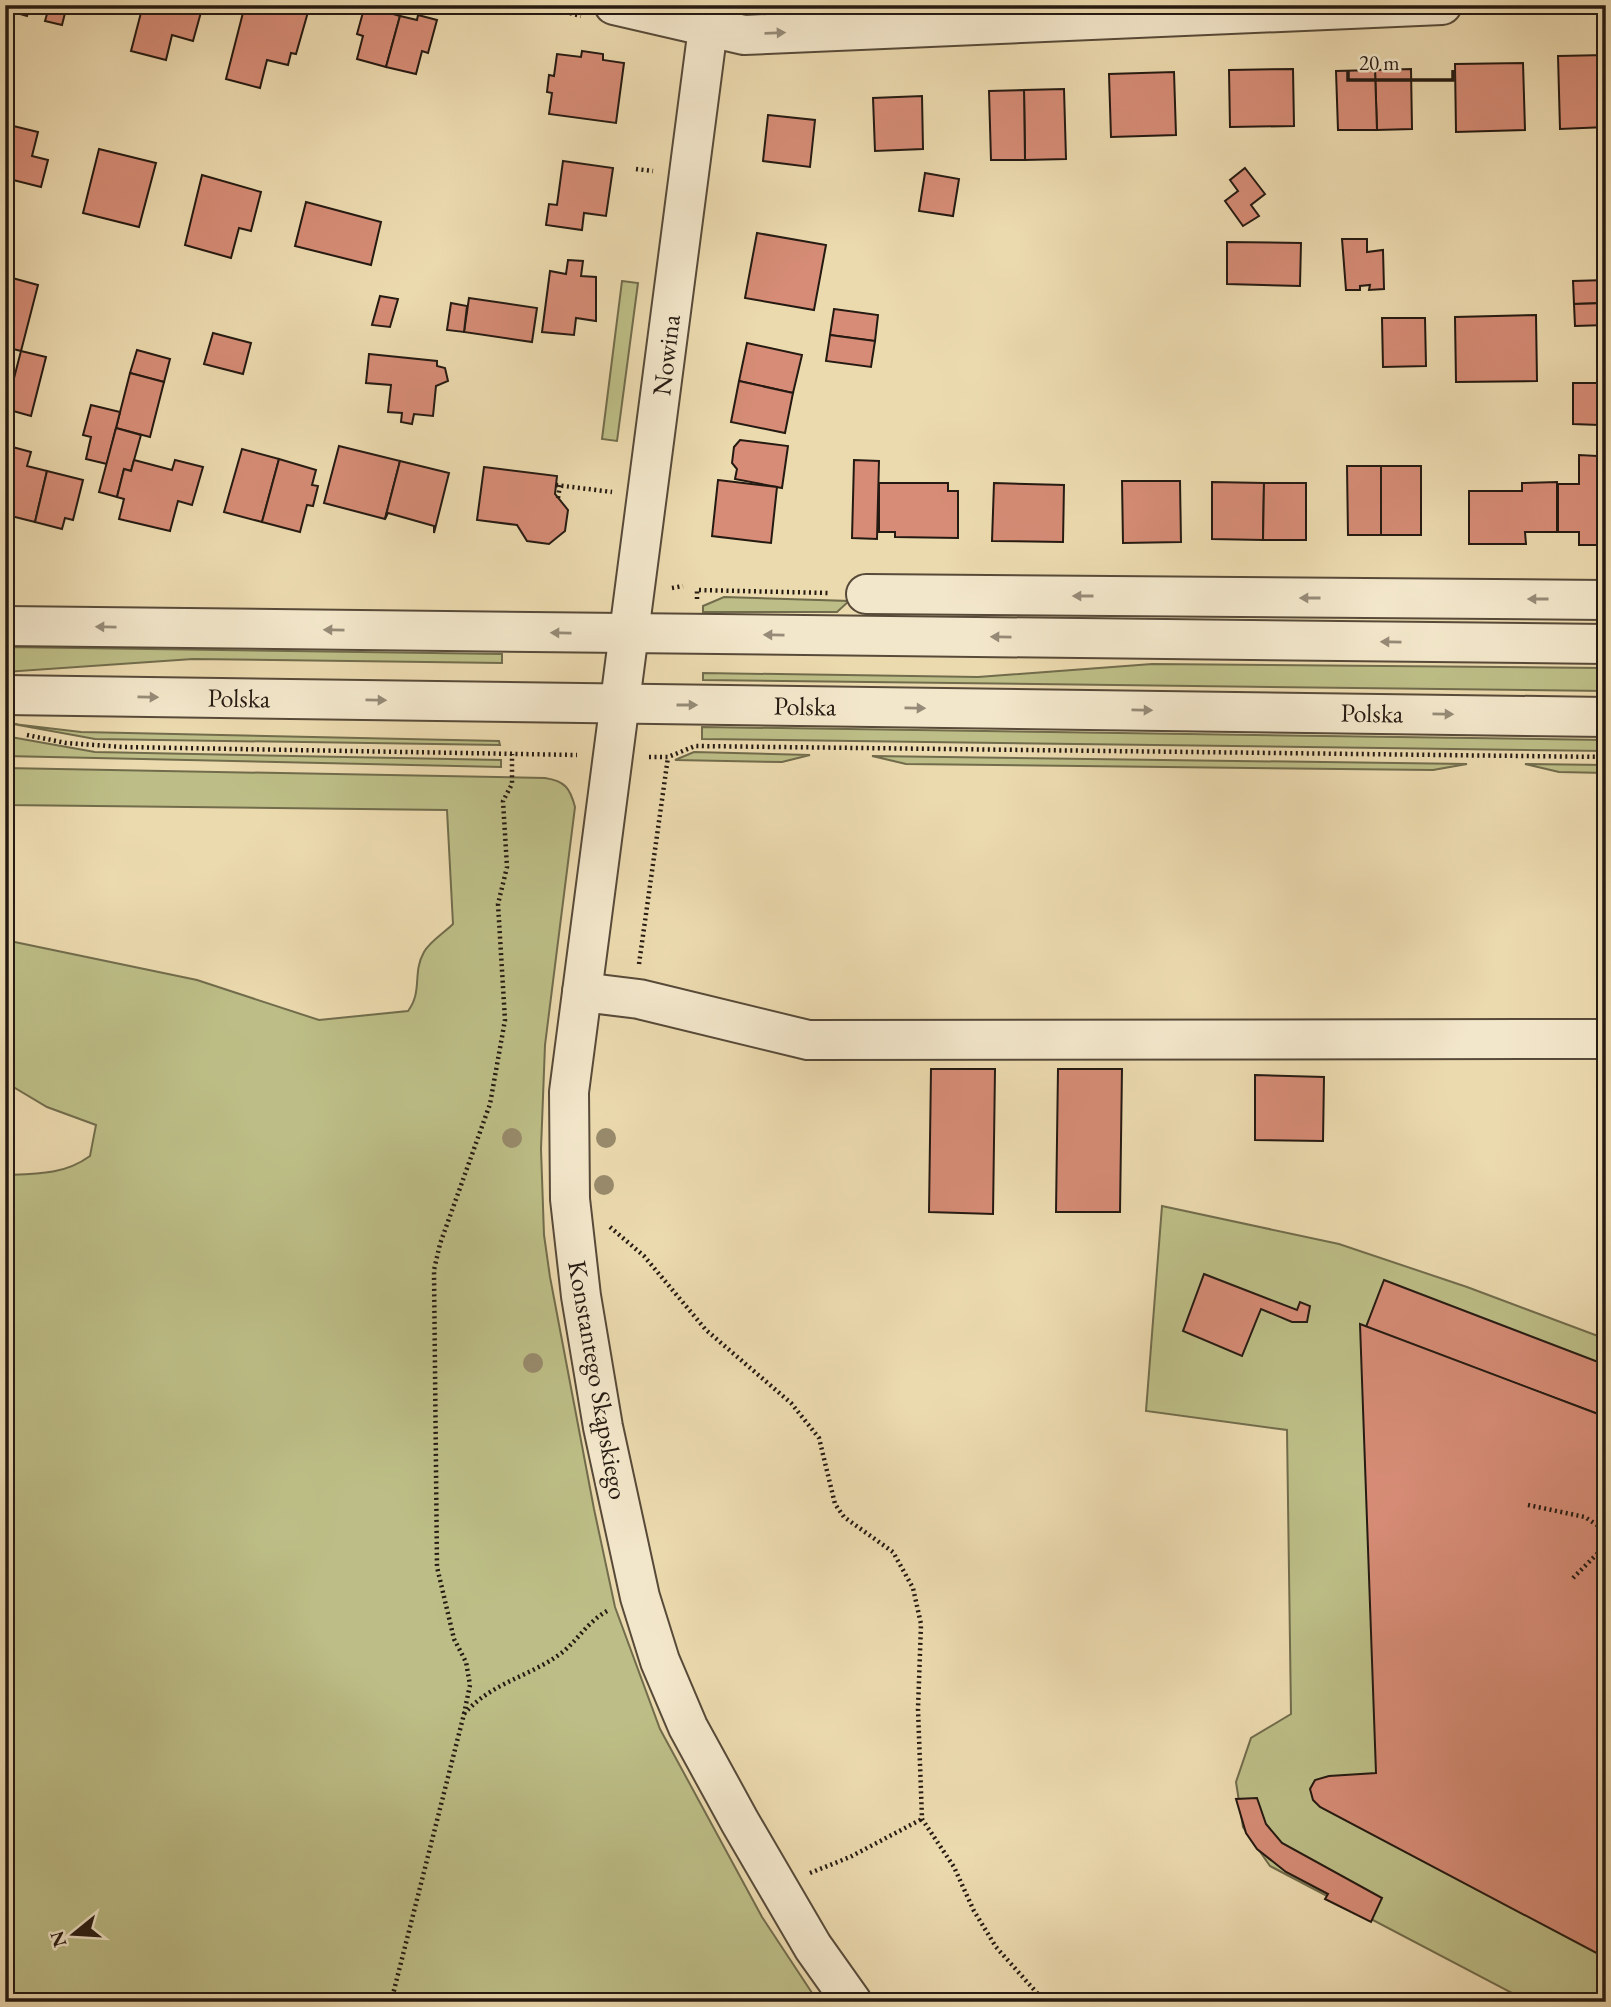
<svg xmlns="http://www.w3.org/2000/svg" width="1611" height="2007" font-family="'EB Garamond',serif">
	<rect width="100%" height="100%" fill="#ecdaaf"/>
	<filter id="stains"><feTurbulence type="fractalNoise" baseFrequency=".00286" numOctaves="4"/><feColorMatrix values="0 0 0 0 .2 0 0 0 0 .09 0 0 0 0 .02 0 0 0 .5 -.17"/></filter>
	<radialGradient id="worn" r=".72"><stop offset=".6" stop-color="#630" stop-opacity="0"/><stop offset="1" stop-color="#630" stop-opacity=".3"/></radialGradient>
	<g fill="#bdbe87" stroke="#716c4c" stroke-width="2">
		<path d="M622,281L638,283L617,441L602,439Z"/>
		<path d="M724,597L849,601L837,612H703V606Z"/>
		<path d="M5,647L502,654V663L193,659L5,672Z"/>
		<path d="M1152,664L1606,668V691L703,680V673L978,677Z"/>
		<path d="M13,724L81,732L499,741L500,745L95,739Z"/>
		<path d="M702,727L1606,740V751L702,739Z"/>
		<path d="M5,736L95,752L501,760V767L5,756Z"/>
		<path d="M694,752L810,755L782,762L675,760Z"/>
		<path d="M872,756L1467,764L1433,770L906,764Z"/>
		<path d="M1525,764L1606,765V773L1559,772Z"/>
		<path d="M5,768L545,778C565,781 570,788 575,807L545,1045L541,1149L544,1235L550,1277L594,1509L615,1607L660,1729L762,1917L818,2002H5V1175C36,1174 64,1175 90,1156L96,1125L47,1107L5,1082V940L197,980L319,1020L408,1011C423,991 412,973 424,952C430,941 444,933 453,924L447,810L5,805Z"/>
		<path d="M1162,1206L1339,1244L1467,1287L1606,1339V2002H1529L1270,1866L1243,1827L1236,1782L1251,1738L1291,1714L1287,1430L1146,1411Z"/>
	</g>
	<g fill="#d68c76" stroke="#251a12" stroke-width="2">
		<path d="M12,5H39L38,11L29,9L27,16L10,11Z"/>
		<path d="M39,5H67L62,25L45,21L47,14L38,11Z"/>
		<path d="M143,5H203L193,41L172,35L166,60L131,51Z"/>
		<path d="M245,5L271,10L272,5H310L296,54L291,53L288,65L267,60L260,88L226,79Z"/>
		<path d="M365,5L384,6L383,11L400,16L386,67L357,59L363,36L357,34Z"/>
		<path d="M418,15L437,20L428,53L422,51L416,74L386,67L400,16L417,20Z"/>
		<path d="M582,51L603,54V60L624,63L616,123L549,114L552,93L547,92L549,75L554,76L557,54L581,57Z"/>
		<path d="M1606,55V127L1560,129L1558,56Z"/>
		<path d="M1523,63L1525,130L1456,132L1455,64Z"/>
		<path d="M1293,69L1294,126L1230,127L1229,70Z"/>
		<path d="M1411,69L1412,129L1377,130L1375,70Z"/>
		<path d="M1375,70L1377,130H1338L1336,71Z"/>
		<path d="M1174,72L1176,135L1111,137L1109,74Z"/>
		<path d="M1064,89L1066,159L1025,160L1024,90Z"/>
		<path d="M1024,90L1025,160H991L989,91Z"/>
		<path d="M922,96L923,149L875,151L873,98Z"/>
		<path d="M768,115L815,120L810,167L763,161Z"/>
		<path d="M5,124L38,132L32,156L48,160L41,187L5,178Z"/>
		<path d="M99,149L156,163L139,227L83,213Z"/>
		<path d="M563,161L613,168L606,216L584,213L582,230L546,225L549,204L557,205Z"/>
		<path d="M1245,168L1265,194L1251,205L1259,216L1243,226L1225,201L1238,191L1230,180Z"/>
		<path d="M925,173L959,179L953,216L919,211Z"/>
		<path d="M202,175L261,192L251,231L239,228L231,258L185,245Z"/>
		<path d="M306,202L381,222L371,265L295,246Z"/>
		<path d="M757,233L826,245L814,310L745,298Z"/>
		<path d="M1342,239H1367V252L1383,250L1384,289L1369,290L1370,285L1360,286V290H1346Z"/>
		<path d="M1227,242L1301,243L1300,286L1227,284Z"/>
		<path d="M568,260L583,261L581,276L596,277V321L576,318L574,335L542,332L550,271L566,274Z"/>
		<path d="M5,276L38,285L21,351L5,347Z"/>
		<path d="M1606,280V303L1574,304L1573,281Z"/>
		<path d="M380,296L398,299L390,327L372,325Z"/>
		<path d="M469,298L537,308L532,342L464,332Z"/>
		<path d="M451,303L467,306L464,332L447,330Z"/>
		<path d="M1606,303V325L1575,326L1574,304Z"/>
		<path d="M834,309L878,315L875,341L830,335Z"/>
		<path d="M1536,315L1537,381L1456,382L1455,317Z"/>
		<path d="M1382,318H1425L1426,366L1383,367Z"/>
		<path d="M213,333L251,343L243,374L204,364Z"/>
		<path d="M830,335L875,341L871,367L826,361Z"/>
		<path d="M747,343L802,355L793,393L739,381Z"/>
		<path d="M137,350L170,359L164,382L130,373Z"/>
		<path d="M21,351L46,357L31,416L6,409Z"/>
		<path d="M369,354L437,361V366L445,368L448,381L436,386L433,416L414,414L412,424L401,422L402,413L388,412L391,385L366,383Z"/>
		<path d="M130,373L164,382L150,437L116,428Z"/>
		<path d="M739,381L793,393L785,433L731,422Z"/>
		<path d="M1573,383H1600L1599,425L1573,424Z"/>
		<path d="M91,405L120,412L107,464L86,459L91,437L83,435Z"/>
		<path d="M116,428L141,435L131,471L124,469L117,497L99,492Z"/>
		<path d="M740,440L788,446L782,488L735,479L737,469L732,463L734,447Z"/>
		<path d="M5,445L31,452L27,466L47,471L35,522L7,515L10,504L5,503Z"/>
		<path d="M339,446L400,461L385,519L324,503Z"/>
		<path d="M1597,448H1606V545H1579V532H1558V484H1579V455L1597,456Z"/>
		<path d="M242,449L279,459L262,522L224,512Z"/>
		<path d="M279,459L316,470L312,485L318,486L313,506L307,505L300,532L262,522Z"/>
		<path d="M134,460L172,470L175,460L203,467L192,505L178,501L170,531L119,519L124,499L117,497L124,469L131,471Z"/>
		<path d="M854,460L879,461L877,539L852,538Z"/>
		<path d="M400,461L449,473L434,533V526L388,513L385,519Z"/>
		<path d="M1347,466H1381V535H1348Z"/>
		<rect x="1381" y="466" width="40" height="69"/>
		<path d="M484,467L557,476L555,494L568,510L565,531L549,544L527,541L517,525L477,520Z"/>
		<path d="M47,471L83,480L73,520L65,518L62,529L35,522Z"/>
		<path d="M718,480L777,487L771,543L712,536Z"/>
		<path d="M1122,481H1180L1181,542L1123,543Z"/>
		<path d="M1212,482L1264,483L1263,540L1212,539Z"/>
		<path d="M1557,482V532H1525L1526,544H1469V491H1522V483Z"/>
		<path d="M879,483H948V491H958V538L895,537V532H879Z"/>
		<path d="M994,483L1064,485L1063,542L992,541Z"/>
		<path d="M1264,483H1306V540H1263Z"/>
		<path d="M931,1069H995L993,1214L929,1212Z"/>
		<path d="M1058,1069H1122L1120,1212H1056Z"/>
		<path d="M1255,1075L1324,1077L1323,1141L1255,1140Z"/>
		<path d="M1204,1274L1297,1310L1300,1302L1310,1306L1307,1322H1292L1261,1309L1242,1356L1183,1331Z"/>
		<path d="M1384,1280L1606,1365V1417L1366,1327Z"/>
		<path d="M1360,1324L1606,1417V1958L1320,1807L1313,1800L1310,1789L1315,1780L1329,1776L1376,1773Z"/>
		<path d="M1257,1798L1266,1824L1282,1843L1382,1898L1371,1922L1325,1899L1328,1894L1286,1872L1257,1849L1246,1833L1236,1799Z"/>
	</g>
	<g fill="none" stroke-linecap="round" stroke-linejoin="round">
		<defs>
			<g id="minor">
				<path d="M614,5L744,35L1442,5"/>
				<path d="M711,5L569,1092L570,1199L581,1296L603,1427L640,1597L660,1661L688,1727L740,1822L813,1947L852,2002"/>
				<path d="M866,594L1606,600"/>
				<path d="M5,626L1606,644"/>
				<path d="M5,695L1606,717"/>
				<path d="M582,992L639,999L808,1040L1606,1039"/>
			</g>
		</defs>
		<use href="#minor" stroke="#574a39" stroke-width="42"/>
		<g stroke="#251a12" stroke-width="4.5" stroke-dasharray="2 3.5" stroke-linecap="butt">
			<path d="M538,5L581,16"/>
			<path d="M636,169L653,171"/>
			<path d="M556,485L612,492"/>
			<path d="M558,498L560,485"/>
			<path d="M672,588L683,586"/>
			<path d="M697,599V590L830,593"/>
			<path d="M27,735L66,743L123,747L577,755"/>
			<path d="M649,757H668L695,746L1606,757"/>
			<path d="M639,964L668,757"/>
			<path d="M610,1227L644,1256L706,1330L791,1403L819,1438L835,1504L844,1517L893,1552L913,1588L921,1624L918,1709L922,1819L954,1867L974,1911L996,1947L1045,2002"/>
			<path d="M1528,1505L1585,1517L1606,1531"/>
			<path d="M1573,1578L1606,1545"/>
			<path d="M464,1714L470,1685L466,1662L454,1639L437,1567L434,1270L440,1244L490,1104L505,1020L498,904L507,867L503,801L512,784V754"/>
			<path d="M810,1873L850,1857L922,1819"/>
			<path d="M391,2002L464,1714C493,1681 531,1677 564,1651C580,1637 588,1622 607,1611"/>
		</g>
		<use href="#minor" stroke="#f3e7cb" stroke-width="38"/>
	</g>
	<g fill="#988b6c">
		<circle cx="512" cy="1138" r="10"/>
		<circle cx="606" cy="1138" r="10"/>
		<circle cx="604" cy="1185" r="10"/>
		<circle cx="533" cy="1363" r="10"/>
	</g>
	<defs><path id="oneway-solid" d="M-6-.8H1V-3.2L6.5 0L1 3.2V.8H-6Z" transform="scale(1.75)"/></defs>
	<g fill="#968b78">
		<use href="#oneway-solid" transform="translate(775 33) rotate(-2)"/>
		<use href="#oneway-solid" transform="translate(1083 596) rotate(-180)"/>
		<use href="#oneway-solid" transform="translate(1310 598) rotate(-180)"/>
		<use href="#oneway-solid" transform="translate(1538 599) rotate(-180)"/>
		<use href="#oneway-solid" transform="translate(106 627) rotate(-179)"/>
		<use href="#oneway-solid" transform="translate(334 630) rotate(-179)"/>
		<use href="#oneway-solid" transform="translate(561 633) rotate(-179)"/>
		<use href="#oneway-solid" transform="translate(774 635) rotate(-179)"/>
		<use href="#oneway-solid" transform="translate(1001 637) rotate(-179)"/>
		<use href="#oneway-solid" transform="translate(1391 642) rotate(-179)"/>
		<use href="#oneway-solid" transform="translate(148 697) rotate(1)"/>
		<use href="#oneway-solid" transform="translate(376 700) rotate(1)"/>
		<use href="#oneway-solid" transform="translate(687 705)"/>
		<use href="#oneway-solid" transform="translate(915 708) rotate(1)"/>
		<use href="#oneway-solid" transform="translate(1142 710) rotate(1)"/>
		<use href="#oneway-solid" transform="translate(1443 714) rotate(1)"/>
	</g>
	<g text-anchor="middle" dominant-baseline="central" stroke-width="7" stroke-linejoin="round" paint-order="stroke">
		<g font-size="26" fill="#251a12" stroke="#f3e7cb">
			<text transform="translate(666 355) rotate(-83)">Nowina</text>
			<text transform="translate(239 698) rotate(1)">Polska</text>
			<text transform="translate(805 706) rotate(1)">Polska</text>
			<text transform="translate(1372 713) rotate(1)">Polska</text>
			<text transform="translate(598 1380) rotate(80)">Konstantego Skąpskiego</text>
		</g>
	</g>
	<rect width="1611" height="2007" fill="none" stroke="#ecdaaf" stroke-width="28"/>
	<rect x="7" y="7" width="1597" height="1993" fill="none" stroke="#251a12" stroke-width="3.5"/>
	<rect x="14" y="14" width="1583" height="1979" fill="none" stroke="#251a12" stroke-width="2"/>
	<g transform="translate(74 1934) rotate(252)" stroke="#f3e7cb" stroke-width="5" paint-order="stroke">
	<path d="M0-5L12 26L0 18L-12 26Z" fill="#251a12"/>
	<text y="-10" font-size="19" font-weight="bold" text-anchor="middle" fill="#251a12">N</text>
	</g>
	<path d="M1348 70v10h105v-10" fill="none" stroke="#251a12" stroke-width="3.5"/>
	<text x="1359" y="70" font-size="21" fill="#251a12" stroke="#f3e7cb" stroke-width="5" paint-order="stroke">20 m</text>
	<rect width="100%" height="100%" filter="url(#stains)"/>
	<rect width="100%" height="100%" fill="url(#worn)"/>
</svg>
